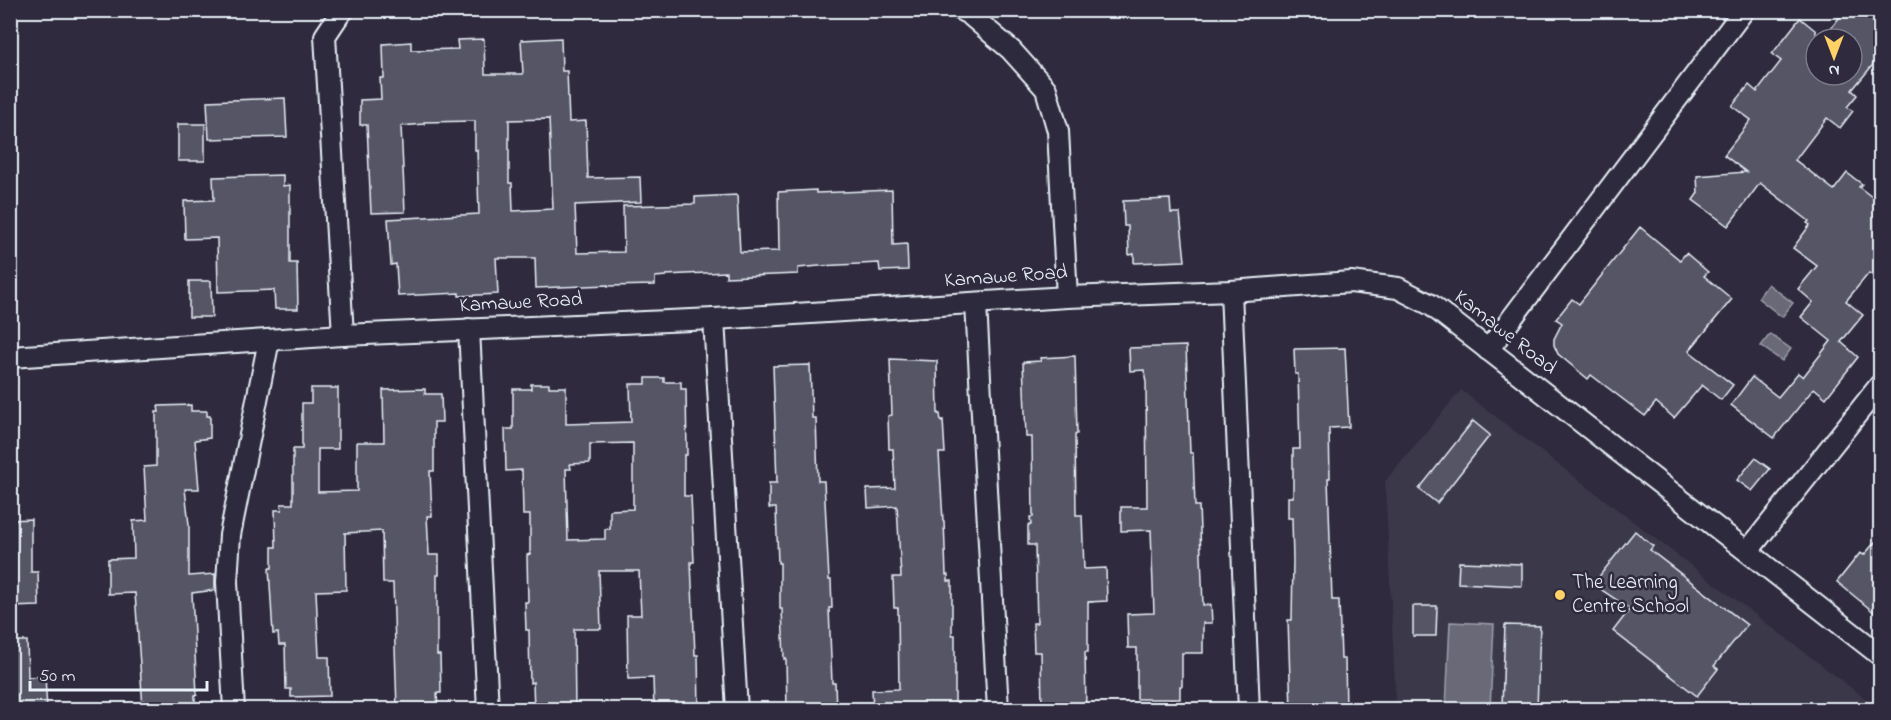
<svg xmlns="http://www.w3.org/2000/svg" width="1891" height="720" font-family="'Indie Flower',sans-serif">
	<rect width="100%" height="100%" fill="#2f2a3d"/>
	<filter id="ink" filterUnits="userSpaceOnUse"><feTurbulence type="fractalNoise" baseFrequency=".0167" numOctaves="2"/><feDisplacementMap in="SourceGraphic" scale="12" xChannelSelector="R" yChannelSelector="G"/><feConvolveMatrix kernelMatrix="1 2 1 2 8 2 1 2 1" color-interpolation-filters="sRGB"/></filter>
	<g filter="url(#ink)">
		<path fill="#3b3749" d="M1461,390L1879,709H1396L1385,481Z"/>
		<g fill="#696978" stroke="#9c9fab" stroke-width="1.5">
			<path d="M1768,284L1793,303L1782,317L1758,298Z"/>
			<path d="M1770,334L1791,349L1782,361L1761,346Z"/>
			<path d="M1450,622L1494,624L1490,709H1446Z"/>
		</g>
		<g fill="#575565" stroke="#e8f1f8" stroke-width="1.5" fill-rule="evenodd">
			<path d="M1845,10H1881V55L1852,90L1857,95L1847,107L1853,111L1840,128L1827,118L1795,160L1834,190L1847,173L1862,184L1859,187L1881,204V281L1869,273L1846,301L1863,315L1841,342L1858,357L1826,398L1814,388L1774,438L1731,405L1752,377L1778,397L1798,373L1803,377L1831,341L1801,317L1813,302L1798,289L1817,266L1793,248L1810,225L1807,223L1809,221L1760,183L1728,226L1693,200L1698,193L1697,176L1746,172L1724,155L1751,120L1732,106L1749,85L1757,92L1781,61L1772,54L1800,18L1816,31V75H1852V39H1823Z"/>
			<path d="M561,38L562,71H567L569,122L586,121L588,178L640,177L641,202L575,205L577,253L624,252L623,206L695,204V197L737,195L740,252L779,251L778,192L816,190V193L892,190L893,245L907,244L908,270L880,271L879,263L819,266L798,268V274L726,277V272L666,275V276L655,277V285L608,286V285L536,288L535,258H496L498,294L459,296V293L398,296L396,264L391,265L388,219L479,214L477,150H475V121L424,122V124L401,126L405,212L371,213L367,125H360V100L381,99L380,78H384L383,44L411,42V50L458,49L457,40L484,39L485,74H523L521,40ZM549,119L553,209L513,211L512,183H509V120Z"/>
			<path d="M285,98L287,137L209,139L207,101Z"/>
			<rect x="178" y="124" width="27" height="37"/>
			<path d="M283,175V186L290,185V263H297L298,309H275L274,290L218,292L217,238L185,239L184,201L214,200L213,177Z"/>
			<path d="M1170,199L1171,213H1180L1185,261L1134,263V254L1129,255L1128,226H1124L1123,201Z"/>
			<path d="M1640,227L1680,260L1686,253L1708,272L1704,276L1732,299L1689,351L1733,385L1721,400L1702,385L1674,418L1656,402L1645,416L1591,375L1588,379L1558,354L1554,345V339L1562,323L1556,319L1572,299L1579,304Z"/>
			<path d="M189,281H211L212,317H189Z"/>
			<path d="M1186,346L1190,453H1193L1195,506H1199L1203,605H1211L1212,623H1203V653H1182V686H1180V699H1137V648H1128L1127,614L1154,613L1151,530L1121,531V507H1147L1146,383L1144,370L1130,371L1129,348Z"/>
			<path d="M1345,348L1349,427L1329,428L1330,478H1328L1332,600H1339L1341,659H1345L1346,710H1291L1288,620H1292L1293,561L1292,518H1288V497H1293V449H1300L1298,374H1295L1294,349Z"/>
			<path d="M1075,356L1077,434L1075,435L1076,515H1082L1084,569L1106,568L1107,601L1088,602V652H1085L1086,708H1042L1041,652H1034L1033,623H1037L1035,545H1028V525H1031L1030,517H1033L1032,437H1026L1023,362L1041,361L1040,358Z"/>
			<path d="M890,359L937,361L938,414H940L941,421L943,420L945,453H939L943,521H944L946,575H948V581H952V635H955V710H873L872,690L899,689L898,608H894L893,577H901L897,506L868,508L867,489L895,488L893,449H889L888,416L892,415Z"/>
			<path d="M810,365L812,418H816L818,481H824L829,580H831L832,608H829L832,683H835L836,710H787L786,658L784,659L782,609H780V563H778L776,508H769V483H777L773,366Z"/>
			<path d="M646,378H664V382H681V389H686L687,455H684V496H691L694,562H691L695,655H698L699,710H654L653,678L628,679L627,615H641L639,571H599L601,629H574L575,710H534L533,682L530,683L529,630H526L525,602H528L527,555L530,554V515H523L522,470L506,471L505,429H513V389H531V384H549V387H566V424L631,422L630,384H646ZM633,443V509L610,510V529H605V539L568,540L566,469H571L570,464L590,463V444Z"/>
			<path d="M311,388H338V449H318V492L357,491V442H384L383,390L425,389V394H441L442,422H434V471H430L432,516H427L429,555H439V575H437V655H440L441,693H437L438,710H397L393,583H383L382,531L345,533L346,590L316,591L319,657H329L330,696L291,697V689H286L285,645H279L278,633L273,634L269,568H272V547H276L275,510H282L281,504H293V449H302V403H311Z"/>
			<path d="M191,405V411H207V416H210V438L195,440L199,489H185L189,525V576L215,574V590L192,593L197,695H195V704L143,708L135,593L108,594V559L134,558L133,521L147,520L144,467L156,466V412H159L158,406Z"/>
			<path d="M1473,421L1490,435L1437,503L1419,489Z"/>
			<path d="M1755,458L1770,469L1752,491L1737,480Z"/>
			<path d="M31,519V572H38L39,606L10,607V520Z"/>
			<path d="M1635,531L1653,546L1650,550L1747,625L1714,666L1718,669L1697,696L1613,631L1630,609L1593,584Z"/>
			<path d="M1881,535V618L1837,582L1860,553L1864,555Z"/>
			<path d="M1459,562L1522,564V586L1458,583Z"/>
			<path d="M1413,606H1437L1436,636H1413Z"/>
			<path d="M1505,625L1540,626L1537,708L1502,706Z"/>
			<path d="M10,641H27L28,677L45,676L47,710H10Z"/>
		</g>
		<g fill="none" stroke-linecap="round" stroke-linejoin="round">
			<defs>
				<g id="minor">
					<path d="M961,10L969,14L1011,50L1046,89L1058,131L1067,297"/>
					<path d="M1231,291L1249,710"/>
					<path d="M976,304L998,710"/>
					<path d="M714,319L737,710"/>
					<path d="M469,329L488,710"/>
					<path d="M343,335L325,36L341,12L344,10"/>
					<path d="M1488,350L1744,10"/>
					<path d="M10,357L343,335L714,319L1067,297L1231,291L1351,282L1398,288L1431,305L1880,655"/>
					<path d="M1748,551L1880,385"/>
					<path d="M234,710L227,582L230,535L269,340"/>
				</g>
			</defs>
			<use href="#minor" stroke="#e8f1f8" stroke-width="24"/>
			<use href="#minor" stroke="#2f2a3d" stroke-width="20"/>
		</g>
	</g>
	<circle fill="#ffd166" stroke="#2f2a3d" stroke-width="2" cx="1560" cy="595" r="6"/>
	<g text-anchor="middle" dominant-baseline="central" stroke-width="5" stroke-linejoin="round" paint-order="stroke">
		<g font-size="21" fill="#e8f1f8" stroke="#2f2a3d">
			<text transform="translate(1006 277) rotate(-4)">Kamawe Road</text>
			<text transform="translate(521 303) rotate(-3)">Kamawe Road</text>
			<text transform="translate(1505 333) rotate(38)">Kamawe Road</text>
		</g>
		<g font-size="21" fill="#e8f1f8" stroke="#2f2a3d" text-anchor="start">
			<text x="1572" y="583">The Learning<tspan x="1572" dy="24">Centre School</tspan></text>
		</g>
	</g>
	<rect width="1891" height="720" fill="none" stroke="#2f2a3d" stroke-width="36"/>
	<rect x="18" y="18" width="1855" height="684" fill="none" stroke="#e8f1f8" stroke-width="2" filter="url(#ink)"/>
	<g transform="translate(1834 57) rotate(180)"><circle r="28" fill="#2f2a3d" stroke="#797a88" stroke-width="1.5"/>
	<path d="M0-4.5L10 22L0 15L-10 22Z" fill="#ffd166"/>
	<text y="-9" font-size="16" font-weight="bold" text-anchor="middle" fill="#e8f1f8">N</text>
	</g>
	<path d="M30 681v9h177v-9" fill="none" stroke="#e8f1f8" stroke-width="3"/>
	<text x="39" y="681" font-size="18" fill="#e8f1f8" stroke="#2f2a3d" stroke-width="4.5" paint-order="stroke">50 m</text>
</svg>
